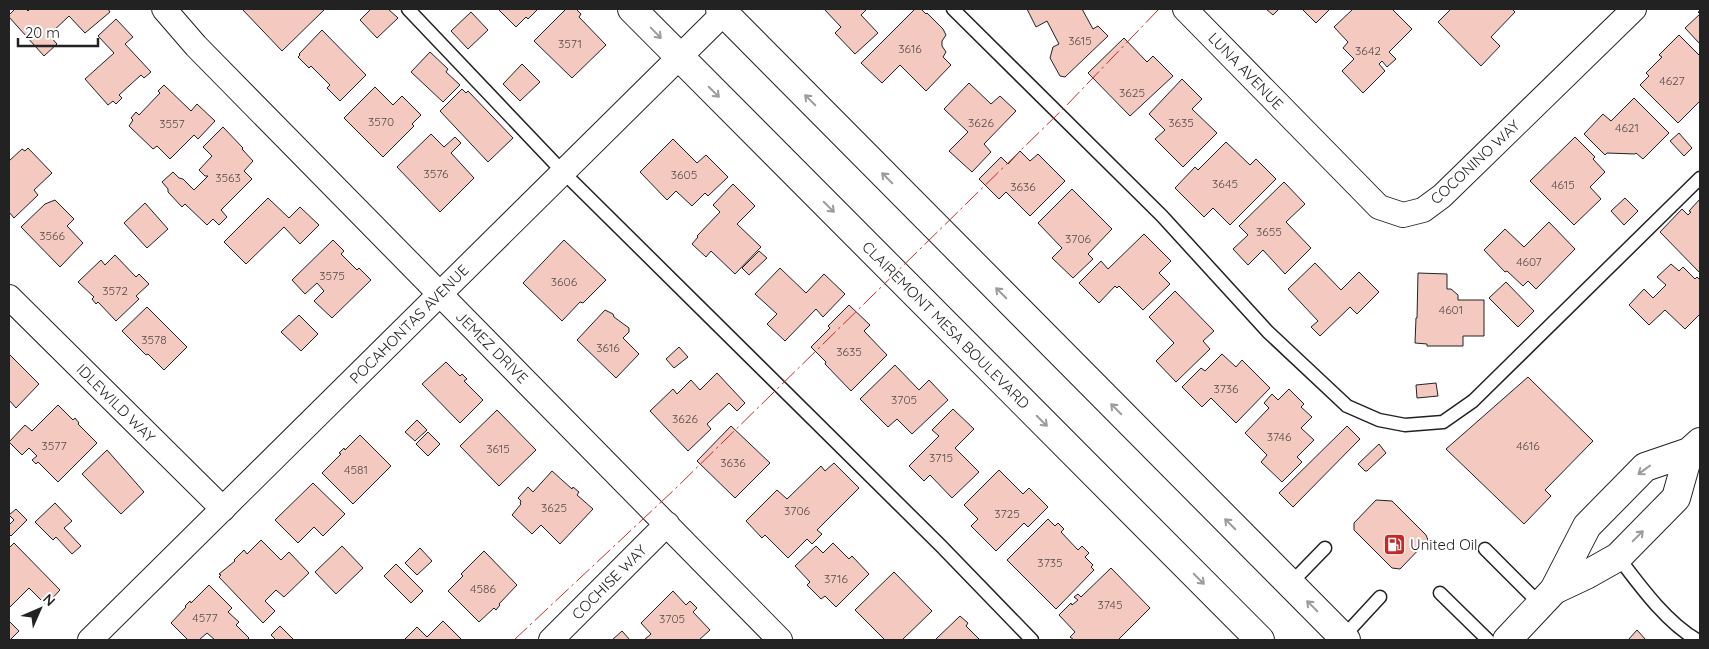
<svg xmlns="http://www.w3.org/2000/svg" width="1709" height="649" font-family="Quicksand,sans-serif">
	<rect width="100%" height="100%" fill="#fff"/>
	<g fill="#f3c9c0" stroke="#222">
		<path d="M15,9H26L28,11L30,9H108L110,12L85,33L69,16L49,35L57,44L44,56L9,17V15Z"/>
		<path d="M242,9H325L282,51Z"/>
		<path d="M371,9H388L398,18L377,38L360,20Z"/>
		<path d="M498,9H538L528,19L526,17L516,27Z"/>
		<path d="M566,9H576L581,14L579,17L606,45L572,78L534,41Z"/>
		<path d="M824,9H867L861,15L878,33L855,54L835,33L841,27Z"/>
		<path d="M915,9H921L926,14L927,13L943,29L946,35L942,41V46L946,52L943,57L951,65L926,91L900,65L882,83L861,63Z"/>
		<path d="M1027,9H1082L1093,29L1098,26L1108,36L1065,77L1060,76L1050,58L1053,47L1059,44L1047,21L1036,27Z"/>
		<path d="M1266,9H1279L1273,15Z"/>
		<path d="M1302,9H1330L1316,23Z"/>
		<path d="M1353,9H1392L1412,29L1389,52L1396,59L1387,67L1382,61L1379,64L1385,71L1363,93L1342,71L1354,59L1343,48L1348,42L1334,27Z"/>
		<path d="M1451,9H1512L1515,12L1491,37L1500,46L1481,66L1438,22Z"/>
		<path d="M1700,11V44L1685,28L1700,14L1698,12Z"/>
		<path d="M471,12L488,30L468,49L451,31Z"/>
		<path d="M116,19L133,37L125,44L151,72L144,78L141,75L119,95L122,98L116,104L113,101L108,105L85,79L114,53L98,36Z"/>
		<path d="M322,30L366,75L340,101L327,88L330,85L311,66L309,68L298,57L300,55L299,54Z"/>
		<path d="M1679,35L1700,56V101L1678,123L1640,85L1649,76L1646,73L1662,57L1659,55Z"/>
		<path d="M1124,38L1147,62L1153,56L1173,76L1130,116L1088,73Z"/>
		<path d="M430,52L448,69L446,72L460,85L443,102L411,72Z"/>
		<path d="M522,64L540,82L520,101L503,84Z"/>
		<path d="M1182,79L1202,99L1192,109L1217,133L1183,167L1155,139L1165,130L1149,114Z"/>
		<path d="M969,83L991,104L1000,96L1016,111L984,144L991,152L972,172L949,151L968,132L944,109Z"/>
		<path d="M164,85L191,111L197,104L215,121L198,139L194,135L170,159L157,146L153,149L129,126L133,120L131,118L136,112L139,115L160,93L158,91Z"/>
		<path d="M375,87L393,105L402,96L421,115L412,124L414,126L383,157L344,118Z"/>
		<path d="M462,89L466,93L468,91L513,138L488,162L440,111Z"/>
		<path d="M1634,98L1669,133L1643,159L1636,153L1635,154L1607,153L1605,155L1584,134L1603,114L1611,121Z"/>
		<path d="M223,127L243,148L242,149L253,161L244,171L252,179L221,210L227,217L219,225L213,219L207,225L185,204L182,207L168,192V189L162,182L173,172L179,178L183,179L194,190L208,176H205L199,170L212,156L203,147Z"/>
		<path d="M1679,133L1692,148L1684,156L1670,141Z"/>
		<path d="M431,134L444,147L455,137L461,143L451,153L474,178L440,212L397,167Z"/>
		<path d="M1575,137L1595,157L1593,159L1605,172L1590,187L1601,199L1574,225L1530,181Z"/>
		<path d="M673,139L697,163L706,155L728,177L708,196L705,193L692,206L676,191L667,200L640,172Z"/>
		<path d="M1226,142L1250,165L1256,159L1276,179L1230,225L1213,208L1204,217L1175,188L1195,167L1198,170Z"/>
		<path d="M28,148L52,173L34,190L38,195L14,218L9,212V161L22,149L25,151Z"/>
		<path d="M1020,151L1030,161L1038,154L1065,181L1030,216L1006,192L999,199L979,179L1001,157L1008,164Z"/>
		<path d="M1284,182L1305,204L1286,222L1311,248L1285,274L1263,250L1248,265L1233,249L1248,235L1239,226Z"/>
		<path d="M733,184L755,206L737,224L761,247L735,274L711,251L706,257L692,244L698,237L697,236L720,212L713,205Z"/>
		<path d="M1072,189L1112,229L1088,254L1093,259L1073,278L1052,258L1062,248L1038,223Z"/>
		<path d="M268,198L289,218L300,207L319,225L300,244L284,227L246,264L224,242Z"/>
		<path d="M1625,198L1638,211L1624,225L1611,211Z"/>
		<path d="M1700,199V273L1660,232L1682,209L1688,215L1691,212L1689,211Z"/>
		<path d="M55,200L74,219L67,226L83,243L60,267L21,227L45,204Z"/>
		<path d="M145,203L168,229L147,248L124,223Z"/>
		<path d="M1549,222L1575,249L1536,289L1528,281L1523,286L1507,271L1505,272L1484,250L1505,229L1524,247Z"/>
		<path d="M1144,234L1171,261L1159,273L1170,284L1143,310L1119,286L1117,288L1115,286L1099,303L1079,283L1101,261L1108,269Z"/>
		<path d="M333,240L344,251L341,254L357,270L359,268L371,280L332,318L314,301L324,291L317,283L305,294L292,280Z"/>
		<path d="M564,240L606,280L583,303L580,302L562,321L523,283Z"/>
		<path d="M759,251L767,258L749,275L742,268Z"/>
		<path d="M115,255L136,277L139,274L149,284L136,296L139,299L116,321L98,302L96,304L92,299L94,297L78,282L101,260L105,265Z"/>
		<path d="M1315,263L1341,290L1359,272L1379,292L1357,314L1350,307L1320,336L1311,327L1318,321L1288,289Z"/>
		<path d="M1671,264L1679,271L1683,267L1695,279L1697,277L1700,280V314L1685,329L1665,310L1649,325L1629,305L1644,289L1653,298L1666,285L1657,277Z"/>
		<path d="M780,268L806,293L824,274L845,294L823,317L816,309L785,341L767,324L777,314L755,294Z"/>
		<path d="M1418,273L1447,274V289H1451L1458,295V300H1484V336H1463V346H1427V344L1415,343L1416,318H1417Z"/>
		<path d="M1506,282L1534,311L1518,327L1489,298Z"/>
		<path d="M1175,291L1214,331L1203,341L1210,349L1176,382L1156,361L1174,343L1149,317Z"/>
		<path d="M849,305L870,325L864,331L887,355L851,391L825,364L826,362L811,347L830,328L828,326Z"/>
		<path d="M147,307L187,347L164,370L148,354L146,355L122,331Z"/>
		<path d="M605,310L613,314L614,317L629,328V332L623,338L639,354L616,378L577,340Z"/>
		<path d="M299,315L318,334L301,351L281,332Z"/>
		<path d="M679,347L688,357L674,368L666,359Z"/>
		<path d="M9,354L39,384L16,408L9,400Z"/>
		<path d="M1222,354L1236,367L1242,360L1270,388L1236,423L1211,398L1202,407L1182,387L1201,368L1205,371Z"/>
		<path d="M446,362L460,376L462,374L467,379L464,381L483,400L460,423L422,384Z"/>
		<path d="M895,365L919,390L929,380L948,400L912,434L897,419L888,427L860,399Z"/>
		<path d="M717,373L745,403L737,411L729,403L707,424L711,429L688,451L650,411L673,389L677,394L691,380L700,390Z"/>
		<path d="M1528,377L1593,441L1545,490L1551,496L1524,524L1446,449Z"/>
		<path d="M1436,383L1438,396L1417,398L1416,385Z"/>
		<path d="M1289,389L1304,404L1301,407L1312,417L1301,428L1314,440L1297,457L1302,462L1282,482L1261,462L1267,455L1245,433L1269,408L1264,403L1272,394L1278,400Z"/>
		<path d="M58,405L73,420L75,418L79,423L78,424L97,443L58,482L38,462L36,464L32,460L37,456L29,448L22,455L9,442L25,425L32,431Z"/>
		<path d="M953,409L974,429L955,448L979,472L952,498L930,475L924,481L909,466L939,436L932,430Z"/>
		<path d="M497,410L536,450L499,486L460,446Z"/>
		<path d="M417,420L427,430L415,441L405,432Z"/>
		<path d="M731,426L770,463L735,498L697,461Z"/>
		<path d="M1347,426L1360,439L1293,507L1279,493Z"/>
		<path d="M428,432L440,444L428,456L416,444Z"/>
		<path d="M360,435L391,466L353,504L322,473L341,454L339,453L344,448L345,450Z"/>
		<path d="M1379,444L1386,453L1367,471H1365L1358,464Z"/>
		<path d="M107,450L144,492L121,514L82,474Z"/>
		<path d="M834,463L859,488L817,530L822,534L812,544L807,539L788,558L765,535L762,538L746,521L777,490L787,499L821,466L825,471Z"/>
		<path d="M999,470L1023,494L1029,488L1048,507L1028,527L1024,523L996,551L971,526L978,519L964,505Z"/>
		<path d="M552,471L572,489L573,487L579,492L577,495L593,509L560,544L541,525L532,534L512,515L521,504L520,503L521,501L518,498L528,487L533,492Z"/>
		<path d="M313,483L345,514L323,536L314,527L298,543L275,520Z"/>
		<path d="M1376,500L1392,501L1426,535L1428,540L1400,569L1392,568L1354,530V523Z"/>
		<path d="M55,503L72,521L64,528L81,546L72,554L56,537L53,540L35,522Z"/>
		<path d="M16,509L27,520L11,536L9,534V525L14,520L9,515Z"/>
		<path d="M1048,519L1055,526L1058,523L1064,529L1061,532L1078,550L1082,546L1089,553L1085,557L1093,565L1091,567L1094,570L1056,609L1007,560Z"/>
		<path d="M261,540L281,560L289,552L309,573L284,597L276,590L265,601L275,611L263,623L219,577L221,575L219,574L235,561L234,560L244,550L247,554Z"/>
		<path d="M14,543L60,590L46,605L29,588L9,608V548Z"/>
		<path d="M833,543L849,559L852,556L869,574L836,607L825,596L821,599L807,585L810,582L795,566L816,546L823,553Z"/>
		<path d="M342,546L363,568L336,594L315,572Z"/>
		<path d="M420,548L432,561L417,575L405,563Z"/>
		<path d="M484,551L517,585L499,604L500,605L496,610L494,608L479,622L448,591L463,576L461,574Z"/>
		<path d="M396,564L423,591L411,603L384,576Z"/>
		<path d="M1111,568L1150,608L1118,640H1074L1070,637L1075,632L1059,615L1071,603L1072,605L1078,600L1074,597L1078,594L1081,597Z"/>
		<path d="M894,572L932,611L902,640H885L855,610Z"/>
		<path d="M209,585L232,608L228,612L239,622L236,625L249,638L247,640H215L207,633L199,640H188L171,623L186,607L185,606L190,601L191,603Z"/>
		<path d="M673,591L686,605L690,601L697,608L693,612L710,630L699,640H644L651,634L641,623Z"/>
		<path d="M960,616L968,623L966,626L980,640H935Z"/>
		<path d="M9,621L19,631L10,640H9Z"/>
		<path d="M443,621L462,640H404L417,627L427,637Z"/>
		<path d="M280,626L294,640H276L271,635Z"/>
		<path d="M1637,630L1646,640H1628Z"/>
		<path d="M622,631L630,640H612Z"/>
	</g>
	<g fill="none" stroke-linecap="round" stroke-linejoin="round">
		<defs>
			<g id="service">
				<path d="M408,9L564,173L941,546L1032,640"/>
				<path d="M953,9L1162,216L1268,332L1347,406L1379,420L1405,425L1443,422L1473,401L1700,178"/>
				<path d="M1485,549L1540,604"/>
				<path d="M1618,557C1640,586 1666,622 1697,640"/>
				<path d="M1290,584L1325,548"/>
				<path d="M1440,593L1488,640"/>
				<path d="M1343,637L1380,597"/>
			</g>
			<g id="minor">
				<path d="M164,9L196,46L780,640"/>
				<path d="M1185,9L1379,207L1403,215L1423,210L1442,196L1634,9"/>
				<path d="M9,297L223,509"/>
				<path d="M90,640L728,9"/>
				<path d="M551,640L667,524"/>
			</g>
			<g id="secondary">
				<path d="M632,9L1260,640"/>
				<path d="M720,9L1346,640"/>
				<path d="M1554,590L1586,575L1618,557L1676,498L1689,452"/>
				<path d="M1507,640L1554,590L1587,526L1645,467L1689,452L1700,442"/>
			</g>
		</defs>
		<use href="#service" stroke="#222" stroke-width="15"/>
		<use href="#minor" stroke="#222" stroke-width="26"/>
		<use href="#secondary" stroke="#222" stroke-width="30"/>
		<use href="#service" stroke="#fff" stroke-width="12"/>
		<use href="#minor" stroke="#fff" stroke-width="24"/>
		<use href="#secondary" stroke="#fff" stroke-width="28"/>
		<path stroke="#c62828" stroke-width="1" stroke-dasharray="18 4 2.5 4" stroke-linecap="butt" d="M514,640L675,489L1065,107L1159,9"/>
	</g>
	<defs><path id="oneway-shaft" d="M-6 0H5M1.5-3L5.5 0L1.5 3" fill="none" stroke-width="1.6" stroke-linecap="round" stroke-linejoin="round" transform="scale(1.25)"/></defs>
	<g stroke="#9c9c9c">
		<use href="#oneway-shaft" transform="translate(656 33) rotate(46)"/>
		<use href="#oneway-shaft" transform="translate(714 92) rotate(45)"/>
		<use href="#oneway-shaft" transform="translate(810 100) rotate(-135)"/>
		<use href="#oneway-shaft" transform="translate(887 178) rotate(-135)"/>
		<use href="#oneway-shaft" transform="translate(829 207) rotate(45)"/>
		<use href="#oneway-shaft" transform="translate(1001 293) rotate(-135)"/>
		<use href="#oneway-shaft" transform="translate(1116 409) rotate(-135)"/>
		<use href="#oneway-shaft" transform="translate(1042 421) rotate(45)"/>
		<use href="#oneway-shaft" transform="translate(1644 470) rotate(144)"/>
		<use href="#oneway-shaft" transform="translate(1230 524) rotate(-135)"/>
		<use href="#oneway-shaft" transform="translate(1638 536) rotate(-45)"/>
		<use href="#oneway-shaft" transform="translate(1199 579) rotate(45)"/>
		<use href="#oneway-shaft" transform="translate(1312 606) rotate(-135)"/>
	</g>
	<defs>
		<symbol id="fuel-square" viewBox="-11 -11 22 22"><rect x="-9" y="-9" width="18" height="18" rx="4" fill="#c62828" stroke="#fff"/><path d="M-5.5-6h7V0h2V4h1.3V-2.5L3-4.5l.8-.8L6-3V5H2.5V1h-1V6h-7ZM-4.2-4.7v3.2H.2V-4.7Z" fill="#fff"/></symbol>
	</defs>
	<g fill-rule="evenodd">
		<use href="#fuel-square" x="1382" y="532" width="25" height="25"/>
	</g>
	<g text-anchor="middle" dominant-baseline="central" stroke-width="4" stroke-linejoin="round" paint-order="stroke">
		<g font-size="12" fill="#564c4a">
			<text x="1080" y="40">3615</text>
			<text x="570" y="43">3571</text>
			<text x="910" y="48">3616</text>
			<text x="1368" y="50">3642</text>
			<text x="1672" y="80">4627</text>
			<text x="1132" y="92">3625</text>
			<text x="381" y="121">3570</text>
			<text x="981" y="122">3626</text>
			<text x="1181" y="122">3635</text>
			<text x="172" y="123">3557</text>
			<text x="1627" y="127">4621</text>
			<text x="436" y="173">3576</text>
			<text x="684" y="174">3605</text>
			<text x="228" y="177">3563</text>
			<text x="1225" y="183">3645</text>
			<text x="1563" y="184">4615</text>
			<text x="1023" y="186">3636</text>
			<text x="1269" y="231">3655</text>
			<text x="52" y="235">3566</text>
			<text x="1078" y="238">3706</text>
			<text x="1529" y="261">4607</text>
			<text x="332" y="275">3575</text>
			<text x="564" y="281">3606</text>
			<text x="115" y="290">3572</text>
			<text x="1451" y="309">4601</text>
			<text x="154" y="339">3578</text>
			<text x="608" y="347">3616</text>
			<text x="849" y="351">3635</text>
			<text x="1226" y="388">3736</text>
			<text x="904" y="399">3705</text>
			<text x="685" y="418">3626</text>
			<text x="1279" y="436">3746</text>
			<text x="54" y="445">3577</text>
			<text x="1528" y="445">4616</text>
			<text x="498" y="448">3615</text>
			<text x="941" y="457">3715</text>
			<text x="733" y="462">3636</text>
			<text x="356" y="469">4581</text>
			<text x="554" y="507">3625</text>
			<text x="797" y="510">3706</text>
			<text x="1007" y="513">3725</text>
			<text x="1050" y="562">3735</text>
			<text x="836" y="578">3716</text>
			<text x="483" y="588">4586</text>
			<text x="1110" y="604">3745</text>
			<text x="205" y="617">4577</text>
			<text x="672" y="618">3705</text>
		</g>
		<g font-size="15" fill="#222" stroke="#fff">
			<text transform="translate(1246 71) rotate(46)">LUNA AVENUE</text>
			<text transform="translate(1475 162) rotate(-43)">COCONINO WAY</text>
			<text transform="translate(409 324) rotate(-45)">POCAHONTAS AVENUE</text>
			<text transform="translate(946 325) rotate(45)">CLAIREMONT MESA BOULEVARD</text>
			<text transform="translate(492 347) rotate(45)">JEMEZ DRIVE</text>
			<text transform="translate(116 403) rotate(45)">IDLEWILD WAY</text>
			<text transform="translate(609 582) rotate(-45)">COCHISE WAY</text>
		</g>
		<g font-size="15" fill="#222" stroke="#fff" text-anchor="start">
			<text x="1410" y="544">United Oil</text>
		</g>
	</g>
	<rect width="1709" height="649" fill="none" stroke="#222222" stroke-width="20"/>
	<g transform="translate(40 609) rotate(45)" stroke="#ffffff" stroke-width="4" paint-order="stroke">
	<path d="M0-4L9 19L0 12L-9 19Z" fill="#222222"/>
	<text y="-8" font-size="14" font-weight="bold" text-anchor="middle" fill="#222222">N</text>
	</g>
	<path d="M18 38v8h80v-8" fill="none" stroke="#222222" stroke-width="2.5"/>
	<text x="25" y="38" font-size="15" fill="#222222" stroke="#ffffff" stroke-width="4" paint-order="stroke">20 m</text>
</svg>
